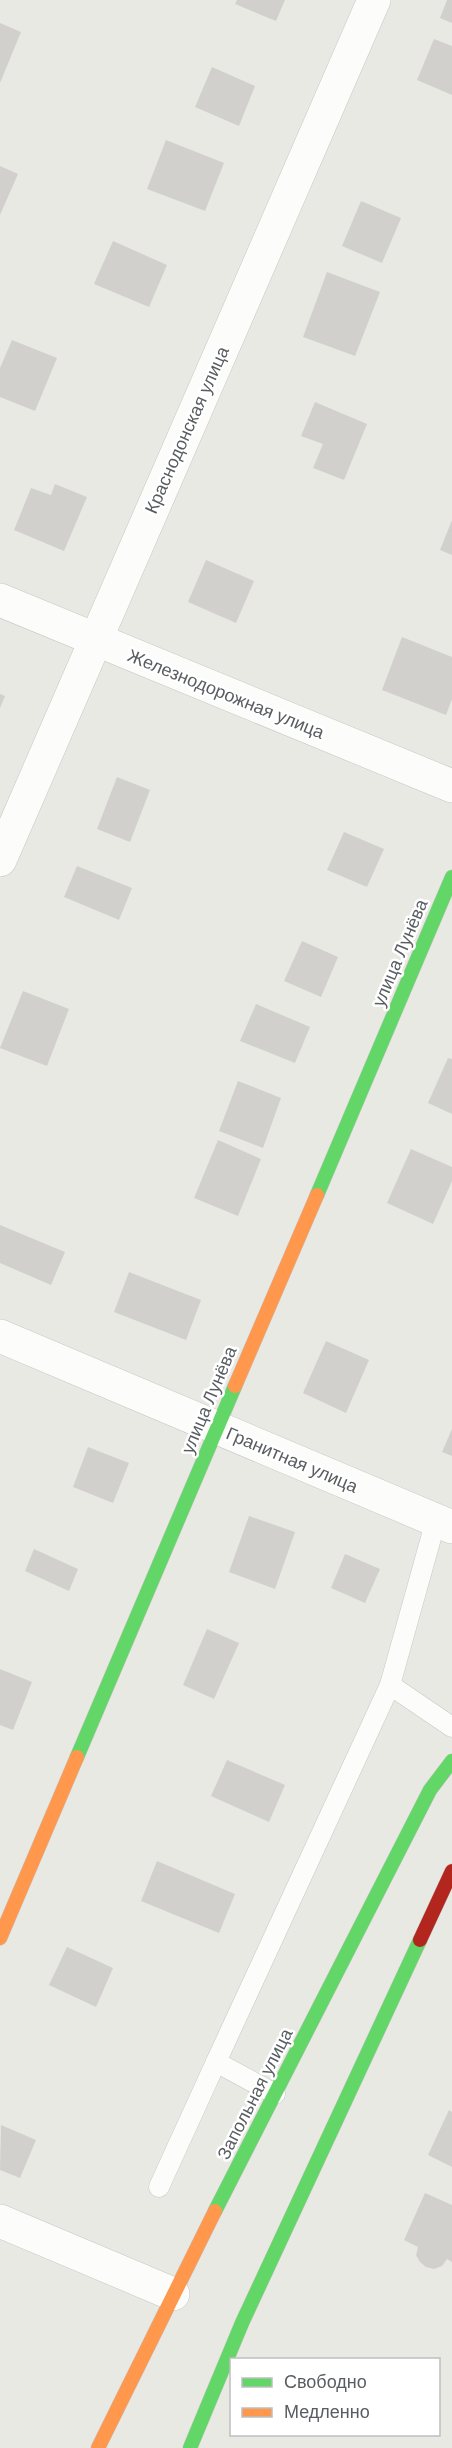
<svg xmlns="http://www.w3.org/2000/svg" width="452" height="2448" font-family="'DM Sans',sans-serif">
	<rect width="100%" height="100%" fill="#e9e9e4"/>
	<g fill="#d1d0cd">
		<path d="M237,0H285L276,21L235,4Z"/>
		<path d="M447,0H452V23L440,18Z"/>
		<path d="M0,23L21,32L0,83Z"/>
		<path d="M434,39L452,46V95L417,80Z"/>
		<path d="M212,67L255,86L239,126L195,107Z"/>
		<path d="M166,140L224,163L205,211L147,189Z"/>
		<path d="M0,166L18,174L0,215Z"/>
		<path d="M361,201L401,218L382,263L342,246Z"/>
		<path d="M113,241L167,265L149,307L94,284Z"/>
		<path d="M327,272L380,292L355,356L303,337Z"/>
		<path d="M12,340L57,358L35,411L0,397V368Z"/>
		<path d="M315,402L367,424L344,480L313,468L323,444L301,436Z"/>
		<path d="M55,484L87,497L64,551L14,530L31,488L51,495Z"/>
		<path d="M452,520V555L440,550Z"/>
		<path d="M206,560L254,581L236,623L188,602Z"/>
		<path d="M402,637L452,657V699L446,715L382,690Z"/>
		<path d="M0,694L5,696L0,708Z"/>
		<path d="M117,777L150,790L130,842L97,829Z"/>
		<path d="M344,832L384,849L367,887L327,870Z"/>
		<path d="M77,866L132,888L119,920L64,897Z"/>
		<path d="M302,941L338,957L321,997L284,981Z"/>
		<path d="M23,991L69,1009L47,1066L0,1048Z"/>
		<path d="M256,1004L310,1027L295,1063L240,1041Z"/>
		<path d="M448,1058L452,1059V1114L428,1103Z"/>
		<path d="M238,1081L281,1098L263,1148L219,1131Z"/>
		<path d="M218,1140L261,1159L238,1216L194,1198Z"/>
		<path d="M411,1149L452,1167V1181L433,1224L387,1203Z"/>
		<path d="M0,1225L65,1252L51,1285L0,1263Z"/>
		<path d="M129,1272L201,1300L186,1340L114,1312Z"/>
		<path d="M326,1341L369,1360L346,1413L303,1393Z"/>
		<path d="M452,1429V1456L442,1452Z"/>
		<path d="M88,1447L129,1463L113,1503L73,1487Z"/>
		<path d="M249,1516L295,1532L275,1589L229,1572Z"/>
		<path d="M34,1549L78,1569L69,1591L25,1571Z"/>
		<path d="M345,1554L380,1569L365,1603L331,1588Z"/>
		<path d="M207,1629L239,1643L214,1699L183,1685Z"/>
		<path d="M0,1669L32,1682L13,1730L0,1725Z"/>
		<path d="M227,1760L285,1785L269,1822L211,1796Z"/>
		<path d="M157,1861L235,1894L219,1933L141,1901Z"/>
		<path d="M67,1947L113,1968L96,2007L49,1985Z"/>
		<path d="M449,2110L452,2112V2167L428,2155Z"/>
		<path d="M1,2125L36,2140L20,2178L0,2170Z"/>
		<path d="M425,2193L452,2205V2262L447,2259L442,2266L434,2269L426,2267L420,2262L416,2255L418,2247L404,2240Z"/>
	</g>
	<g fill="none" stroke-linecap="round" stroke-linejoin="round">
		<defs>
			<g id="lane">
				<path d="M390,1685L436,1520"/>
				<path d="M275,2094L216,2062L390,1685L452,1727"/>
				<path d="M159,2187L216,2062"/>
			</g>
			<g id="street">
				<path d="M0,600L452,786"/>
				<path d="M0,860L374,0"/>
				<path d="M0,1336L452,1527"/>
				<path d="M0,2221L173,2294"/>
			</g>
			<g id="fast">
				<path d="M317,1195L452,877"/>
				<path d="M77,1757L235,1386"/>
				<path d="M215,2211L430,1790L452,1761"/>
				<path d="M190,2448L242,2323L420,1940"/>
			</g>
			<g id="slow">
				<path d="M235,1386L317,1195"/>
				<path d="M0,1938L77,1757"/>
				<path d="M98,2448L215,2211"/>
			</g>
			<path id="jam" d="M420,1940L452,1871"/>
		</defs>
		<use href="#lane" stroke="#c6c7c6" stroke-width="21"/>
		<use href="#street" stroke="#c6c7c6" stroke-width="34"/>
		<use href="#fast" stroke="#c7c7c7" stroke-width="15"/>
		<use href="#slow" stroke="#c7c7c7" stroke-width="15"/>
		<use href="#jam" stroke="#c7c7c7" stroke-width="15"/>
		<use href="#lane" stroke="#fcfcfb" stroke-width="20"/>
		<use href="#street" stroke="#fcfcfb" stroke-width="33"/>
		<use href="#fast" stroke="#63d668" stroke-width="14"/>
		<use href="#slow" stroke="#ff974d" stroke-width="14"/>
		<use href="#jam" stroke="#b3261e" stroke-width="14"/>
	</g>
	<g text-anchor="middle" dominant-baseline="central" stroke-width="5" stroke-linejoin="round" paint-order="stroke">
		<g font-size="18" fill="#595d61" stroke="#fff">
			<text transform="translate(187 430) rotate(-66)">Краснодонская улица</text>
			<text transform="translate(226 694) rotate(22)">Железнодорожная улица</text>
			<text transform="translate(400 953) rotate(-67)">улица Лунёва</text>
			<text transform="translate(209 1400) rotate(-67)">улица Лунёва</text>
			<text transform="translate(292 1460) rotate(23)">Гранитная улица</text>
			<text transform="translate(255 2094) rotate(-63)">Запольная улица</text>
		</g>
	</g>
	<rect x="230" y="2358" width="210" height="78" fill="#ffffff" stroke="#bdbec0" stroke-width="1.5"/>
	<rect x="242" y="2378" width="30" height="9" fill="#63d668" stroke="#bdbec0" stroke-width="1.5"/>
	<text x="284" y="2388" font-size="18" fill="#595d61">Свободно</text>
	<rect x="242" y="2408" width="30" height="9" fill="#ff974d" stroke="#bdbec0" stroke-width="1.5"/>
	<text x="284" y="2418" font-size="18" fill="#595d61">Медленно</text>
</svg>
